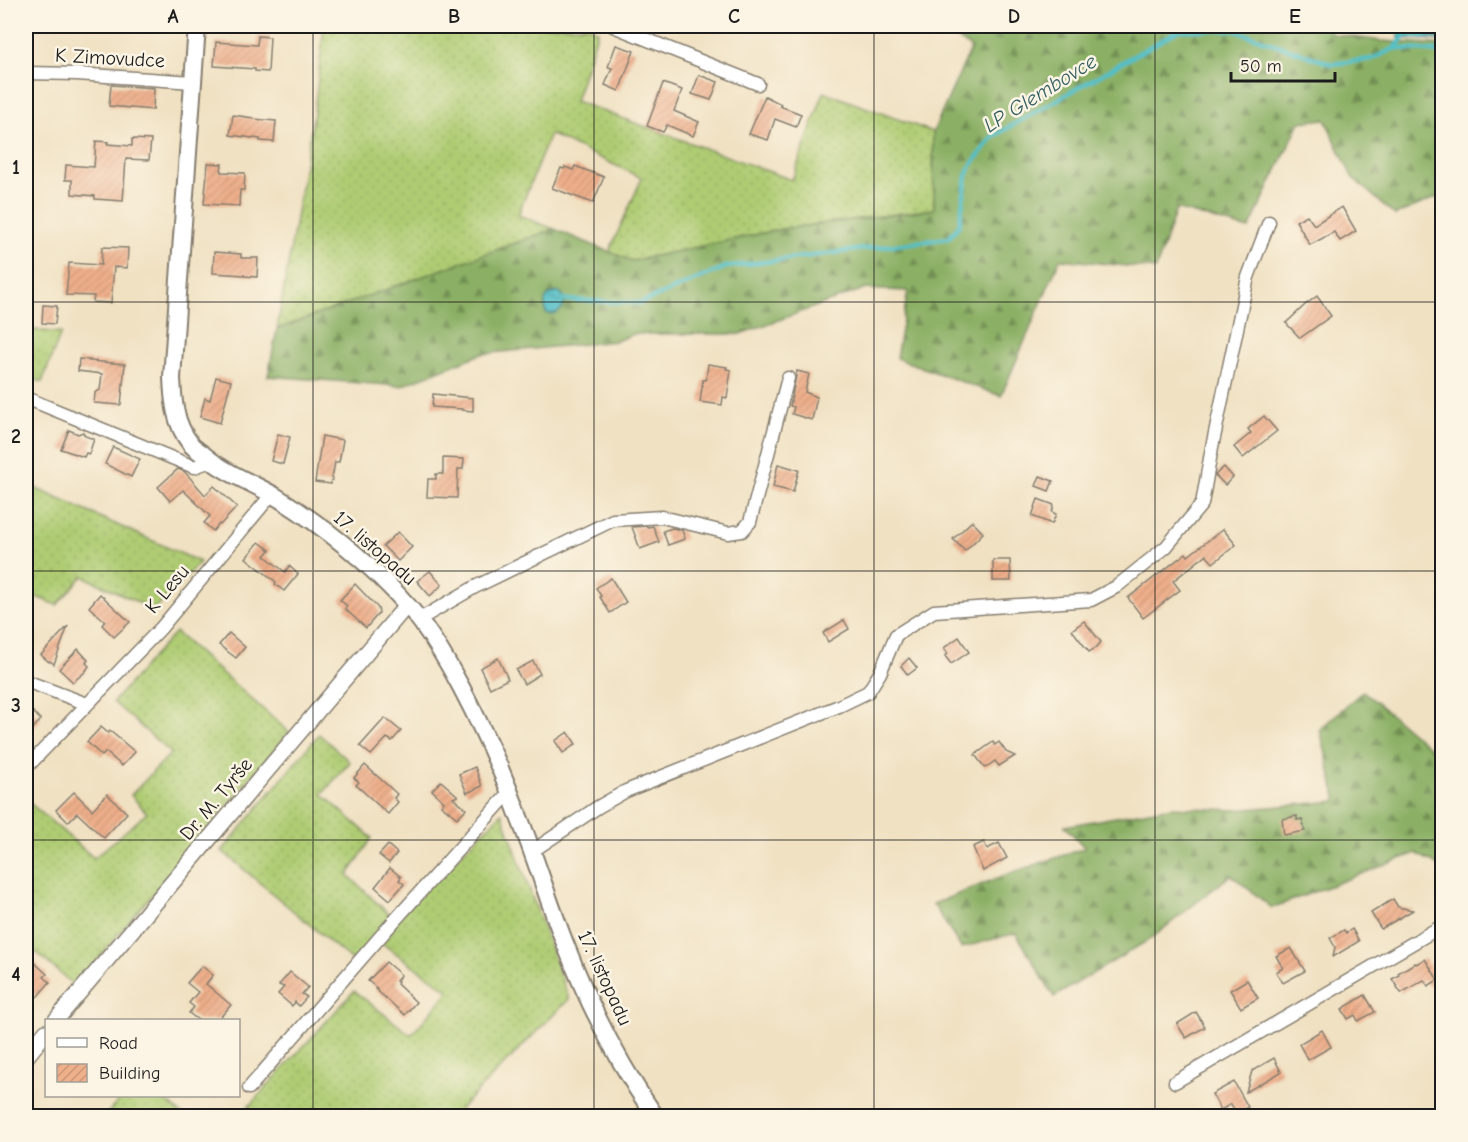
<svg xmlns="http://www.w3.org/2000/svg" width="1468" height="1142" font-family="'Comic Neue',sans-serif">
	<defs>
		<pattern id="grass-dots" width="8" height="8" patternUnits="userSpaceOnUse" patternTransform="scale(1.5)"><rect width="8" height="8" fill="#afcc73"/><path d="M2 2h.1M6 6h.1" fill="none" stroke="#96af63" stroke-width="1.8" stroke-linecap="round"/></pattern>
		<pattern id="forest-firs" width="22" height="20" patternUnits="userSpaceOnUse" patternTransform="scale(1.5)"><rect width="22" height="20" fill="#8bb065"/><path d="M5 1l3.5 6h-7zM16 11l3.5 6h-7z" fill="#718e52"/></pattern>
		<pattern id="water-ripples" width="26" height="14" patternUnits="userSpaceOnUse" patternTransform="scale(1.5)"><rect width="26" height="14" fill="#51bfc8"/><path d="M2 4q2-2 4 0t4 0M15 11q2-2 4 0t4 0" fill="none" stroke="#429aa2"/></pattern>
		<pattern id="building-hatch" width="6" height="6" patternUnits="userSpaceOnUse" patternTransform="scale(1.5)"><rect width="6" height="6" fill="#eeaf8b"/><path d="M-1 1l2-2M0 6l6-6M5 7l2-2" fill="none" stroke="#cc9677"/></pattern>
	</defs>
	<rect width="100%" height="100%" fill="#fcf5e5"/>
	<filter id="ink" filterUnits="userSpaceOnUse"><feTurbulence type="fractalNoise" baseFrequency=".0167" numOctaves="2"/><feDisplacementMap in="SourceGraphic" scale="12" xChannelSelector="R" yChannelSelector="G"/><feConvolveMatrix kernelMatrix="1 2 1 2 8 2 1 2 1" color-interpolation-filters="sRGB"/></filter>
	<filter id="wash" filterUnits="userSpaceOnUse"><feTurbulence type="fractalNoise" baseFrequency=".008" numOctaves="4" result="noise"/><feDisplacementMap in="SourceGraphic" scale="24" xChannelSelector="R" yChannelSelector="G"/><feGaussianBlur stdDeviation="1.35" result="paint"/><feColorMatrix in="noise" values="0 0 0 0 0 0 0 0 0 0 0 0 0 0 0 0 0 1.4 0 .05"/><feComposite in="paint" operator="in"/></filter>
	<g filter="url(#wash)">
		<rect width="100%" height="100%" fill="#f0e1c2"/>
		<g fill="url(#grass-dots)" stroke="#667448" stroke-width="1.5">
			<path d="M324,26H589L598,31L575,101L792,180L824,92L933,132L934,209L782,229L632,261L609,252L642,178L550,134L518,215L554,229L277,329L314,113Z"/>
			<path d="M26,329L61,333L42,382L26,376Z"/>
			<path d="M26,484L200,562L154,610L83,576L57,605L26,593Z"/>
			<path d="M175,632L289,732L75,986L26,944V800L94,858L147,813L131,795L171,753L113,702Z"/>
			<path d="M319,734L350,762L322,794L372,838L348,875L395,920L502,813L569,999L453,1116H240L354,991L411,1035L449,991L377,940L355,963L222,851Z"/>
			<path d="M123,1096H161L184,1116H105Z"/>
		</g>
		<g fill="url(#forest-firs)" stroke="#546640" stroke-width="1.5">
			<path d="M939,26H1328L1332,34L1382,41L1442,45V195L1395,215L1352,177L1325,119L1300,122L1249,229L1176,209L1156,269L1060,259L1001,396L896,358L908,291L864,289L740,334H634L616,341L481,354L401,386L268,376L277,329L554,229L632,261L782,229L934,209L933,132L971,48Z"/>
			<path d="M1363,691L1442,758V868L1416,853L1272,908L1231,875L1152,938L1054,997L1016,933L961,948L933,904L1005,875L1085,848L1065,826L1172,807L1235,810L1337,801L1320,729Z"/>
		</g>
		<g fill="url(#water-ripples)" stroke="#366e72" stroke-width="1.5">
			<path d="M1398,26H1442V40L1399,38Z"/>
			<path d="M560,292L566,300C563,310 557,316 546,313C543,299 545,294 560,292Z"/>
		</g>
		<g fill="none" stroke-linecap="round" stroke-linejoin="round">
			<g stroke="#51bfc8" stroke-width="4.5">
				<path d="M1395,48L1406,34"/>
				<path d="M566,300L641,303L726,267L949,238L959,225L968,170L992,137L1179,30H1234L1332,64L1372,59L1395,48L1442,52"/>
			</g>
		</g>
		<g id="blocks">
			<g fill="url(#building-hatch)">
				<path d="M258,36L270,37L268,72L255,71V69L214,66L216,42L257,45Z"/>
				<path d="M616,45L634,51L619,91L605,85L612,68L608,67Z"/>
				<path d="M699,75L718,82L711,100L692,94Z"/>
				<path d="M663,83L682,90L674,111L699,122L693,136L667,125L663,132L647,126Z"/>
				<path d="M111,85L154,88L153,110L109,106Z"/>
				<path d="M765,96L781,104L780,106L801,114L796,127L775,119L768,140L749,134Z"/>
				<path d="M233,115L253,118V119L276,121L274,142L260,141V139L230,135Z"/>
				<path d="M132,139L151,140L149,160L126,159L123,201L95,199V196L72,194V180H65L66,165L94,167L96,141L108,142L107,144L132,146Z"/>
				<path d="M208,163L222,164L221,172L245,173L244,190H240L239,206L204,204Z"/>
				<path d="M575,166L604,177L593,203L552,188L561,168L564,169L565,167L573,170Z"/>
				<path d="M1342,207L1356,231L1340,241L1334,232L1310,245L1296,221L1307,215L1314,225Z"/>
				<path d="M102,247L128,248L127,268L114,267L111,303L93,302L94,296L66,295L69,263L101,265Z"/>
				<path d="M214,252L241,254V258H258L257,277L244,276V275L213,273Z"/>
				<path d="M1317,296L1331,316L1300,338L1286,323L1305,305Z"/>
				<path d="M43,305L57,306L55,324L42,323Z"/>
				<path d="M79,359L90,360L89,361L125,364L121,405L94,403L95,393L100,390L102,374L78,371Z"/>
				<path d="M708,364L727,367L726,369L731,370L727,398L723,397L722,405L700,402L703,380H706Z"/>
				<path d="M797,371L809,374L805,392L817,397L812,420L792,414L794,407L790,406Z"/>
				<path d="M216,377L231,381L220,423L200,417L205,398L210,400Z"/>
				<path d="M433,394L473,398V411L462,410V409L432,407Z"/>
				<path d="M1264,416L1277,431L1243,458L1234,447L1251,433L1248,429Z"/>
				<path d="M69,430L78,434L83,432L85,436L94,439L89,454L86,453L84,457L61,449Z"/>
				<path d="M278,434L290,437L283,464L271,461Z"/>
				<path d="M322,436L343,440L339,462H335L331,484L315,482Z"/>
				<path d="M113,447L140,459L131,477L105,464Z"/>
				<path d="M443,458L464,459L463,469H458L457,498L427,497L428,479H436V474H443Z"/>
				<path d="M778,464L799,470L793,492L773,487Z"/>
				<path d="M1224,467L1233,477L1225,485L1215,475Z"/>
				<path d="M178,469L185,472L205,495L214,486L237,507L220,525L219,524L213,531L204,523L210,516L183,490L170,501L158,487Z"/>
				<path d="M1040,476L1053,481L1049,491L1036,486Z"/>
				<path d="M1038,499L1054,505L1052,512L1056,514L1052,524L1032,516Z"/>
				<path d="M972,521L983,533L965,551L953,539Z"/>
				<path d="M647,526L648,527L653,526L659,542L640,549L632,527Z"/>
				<path d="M672,528L682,530L685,539L668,545L663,531Z"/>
				<path d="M1223,529L1236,545L1213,563L1206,555L1173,581L1180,590L1143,618L1128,598L1186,553L1188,556Z"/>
				<path d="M398,532L412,547L398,561L383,546Z"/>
				<path d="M259,542L270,550L265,556L285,572L289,566L298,574L284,591L275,584L276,582L246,558Z"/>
				<path d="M993,560H1010L1011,581H993Z"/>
				<path d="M430,571L442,585L430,596L417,581Z"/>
				<path d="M611,578L626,602L610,613L600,597L601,596L596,588Z"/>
				<path d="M355,584L378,608L379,613L366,628L345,609L347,606L340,600Z"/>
				<path d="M100,594L130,622L114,637L102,625L105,621L89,607Z"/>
				<path d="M844,620L849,629L828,642L823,633Z"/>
				<path d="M1084,621L1101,642L1096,648L1089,652L1072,630Z"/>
				<path d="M68,626L54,664L50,661L49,662L41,655Z"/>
				<path d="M229,633L245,647L236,658L219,645Z"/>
				<path d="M959,637L969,652L951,664L945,656L948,654L944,648Z"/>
				<path d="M78,649L88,660L86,663L89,666L85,672L73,682L59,669Z"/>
				<path d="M498,658L508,679L490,688L480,668Z"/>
				<path d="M909,658L917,668L908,675L901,666Z"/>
				<path d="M533,661L540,674L524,684L516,670Z"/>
				<path d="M26,705L41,720L32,729L26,723Z"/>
				<path d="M385,718L401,731L392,741L387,738L371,755L360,746Z"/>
				<path d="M101,727L108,733L110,731L135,752L122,766L106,752L102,756L87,742Z"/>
				<path d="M568,732L576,744L563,753L555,741Z"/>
				<path d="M993,742L995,745L999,742L1006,752L1015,756L999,766L995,761L985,768L975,755Z"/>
				<path d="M365,765L397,794L394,798L398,802L388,814L356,785L359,782L354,778Z"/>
				<path d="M475,767L482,786L467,793L459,774Z"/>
				<path d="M441,781L458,796L453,798L466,809L457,818L441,805L444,802L432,790Z"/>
				<path d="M74,792L92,810L107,794L127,813L104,838L77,813L68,822L56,810Z"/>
				<path d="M1297,816V820L1302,819L1305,831L1284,835L1282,819Z"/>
				<path d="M984,842L987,849L999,843L1007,858L983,871L973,847Z"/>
				<path d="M388,845L397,853L389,863L379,855Z"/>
				<path d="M390,868L401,877L399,880L404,884L390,900L375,887Z"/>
				<path d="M1393,899L1398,907L1413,910L1381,929L1371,913Z"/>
				<path d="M1352,929L1359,941L1333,957L1335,947L1330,938L1344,930L1346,933Z"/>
				<path d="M1291,948L1305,971L1283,983L1276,972L1283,968L1276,956Z"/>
				<path d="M26,955L47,974L44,977L50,982L37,997L26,987Z"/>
				<path d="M1425,959L1438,980L1428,986L1424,980L1401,993L1392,979L1399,975L1398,973L1415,963L1416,964Z"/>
				<path d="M386,962L401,975L396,981L398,982L397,984L416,1002L405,1015L375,989L377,988L368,981Z"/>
				<path d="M202,966L213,975L206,984L231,1005L218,1020H198L189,1013L194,1007L189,1003L198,992L187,983Z"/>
				<path d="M290,972L308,987L302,994L307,997L299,1006L295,1002L292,1006L278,994L284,987L279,985Z"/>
				<path d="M1247,980L1258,998L1241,1008L1230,990Z"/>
				<path d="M1365,995L1375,1012L1358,1021L1355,1015L1348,1019L1342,1009Z"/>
				<path d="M1196,1012L1205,1027L1186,1038L1177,1024Z"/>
				<path d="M1322,1030L1331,1047L1308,1060L1299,1044Z"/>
				<path d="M1274,1058L1281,1072L1246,1092L1252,1071Z"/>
				<path d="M1234,1082L1248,1107L1236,1113L1231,1104L1221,1110L1212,1094Z"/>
			</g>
		</g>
	</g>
	<g filter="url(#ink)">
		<use href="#blocks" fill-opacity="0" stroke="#867e6f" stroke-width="1.5"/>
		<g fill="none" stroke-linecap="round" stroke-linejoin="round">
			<defs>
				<g id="minor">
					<path d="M613,26L758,84"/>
					<path d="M26,73L77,74L193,82"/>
					<path d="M26,398L194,467L211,461"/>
					<path d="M420,619L475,587L613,520L662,517L728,533L742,531L750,522L788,378"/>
					<path d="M26,681L87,704"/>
					<path d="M26,768L161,628L272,494"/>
					<path d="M531,852L598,807L626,791L839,706L868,692L880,673L896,635L934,611L1091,600L1116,587L1166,547L1202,504L1212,447L1248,277L1269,222"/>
					<path d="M1175,1082L1442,926"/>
					<path d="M249,1088L387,929L510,792"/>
				</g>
				<g id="tertiary">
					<path d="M56,1020L407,605"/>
					<path d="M26,1057L46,1032"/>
				</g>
				<path id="secondary" d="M197,26L172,378C173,401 175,424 190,443C193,448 199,451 204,455C225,473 251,482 275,496C324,526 371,564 409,607C430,631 446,659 461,687C483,729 503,772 519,817C536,859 549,903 566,946C589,1005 619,1064 655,1116"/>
			</defs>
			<use href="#minor" stroke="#867e6f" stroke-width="15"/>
			<use href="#tertiary" stroke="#867e6f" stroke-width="18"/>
			<use href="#secondary" stroke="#867e6f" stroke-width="20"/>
			<use href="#minor" stroke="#fff" stroke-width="12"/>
			<use href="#tertiary" stroke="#fff" stroke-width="15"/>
			<use href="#secondary" stroke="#fff" stroke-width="16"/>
		</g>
	</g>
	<path fill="none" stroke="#1c1c1c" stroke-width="1.5" stroke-opacity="0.55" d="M313,26V1116M594,26V1116M874,26V1116M1155,26V1116M26,302H1442M26,571H1442M26,840H1442"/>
	<g text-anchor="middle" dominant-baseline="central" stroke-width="5" stroke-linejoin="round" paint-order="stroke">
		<g font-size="20" fill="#1c1c1c" stroke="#fcf5e5">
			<text transform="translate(110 58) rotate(3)">K Zimovudce</text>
			<text transform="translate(375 548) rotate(41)">17. listopadu</text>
			<text transform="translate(167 589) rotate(-50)">K Lesu</text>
			<text transform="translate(216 799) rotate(-50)">Dr. M. Tyrše</text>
			<text transform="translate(605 978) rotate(65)">17. listopadu</text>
		</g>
		<g font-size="21" font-style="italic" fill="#315d61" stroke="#fcf5e5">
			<text transform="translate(1040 93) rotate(-32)">LP Glembovce</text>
		</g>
	</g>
	<rect width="1468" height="1142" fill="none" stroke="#fcf5e5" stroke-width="66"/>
	<rect x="45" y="1019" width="195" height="78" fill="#fcf5e5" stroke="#a29e95" stroke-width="1.5"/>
	<rect x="57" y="1038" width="30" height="9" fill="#ffffff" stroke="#a29e95" stroke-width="1.5"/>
	<text x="99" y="1049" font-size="18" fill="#1c1c1c">Road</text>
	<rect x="57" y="1064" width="30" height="18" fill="url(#building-hatch)" stroke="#a29e95" stroke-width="1.5"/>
	<text x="99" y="1079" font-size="18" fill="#1c1c1c">Building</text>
	<path d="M1231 72v9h104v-9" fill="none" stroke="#1c1c1c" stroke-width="3"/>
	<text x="1240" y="72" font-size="18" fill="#1c1c1c" stroke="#fcf5e5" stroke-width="4.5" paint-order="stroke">50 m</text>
	<rect x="33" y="33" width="1402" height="1076" fill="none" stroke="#1c1c1c" stroke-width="2"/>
	<g font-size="20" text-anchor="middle" font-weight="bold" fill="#1c1c1c">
		<text x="173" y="23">A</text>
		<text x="454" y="23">B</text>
		<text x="734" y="23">C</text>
		<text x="1014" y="23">D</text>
		<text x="1295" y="23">E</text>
		<text x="16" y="174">1</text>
		<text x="16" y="443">2</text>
		<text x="16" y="712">3</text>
		<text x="16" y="981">4</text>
	</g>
</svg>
